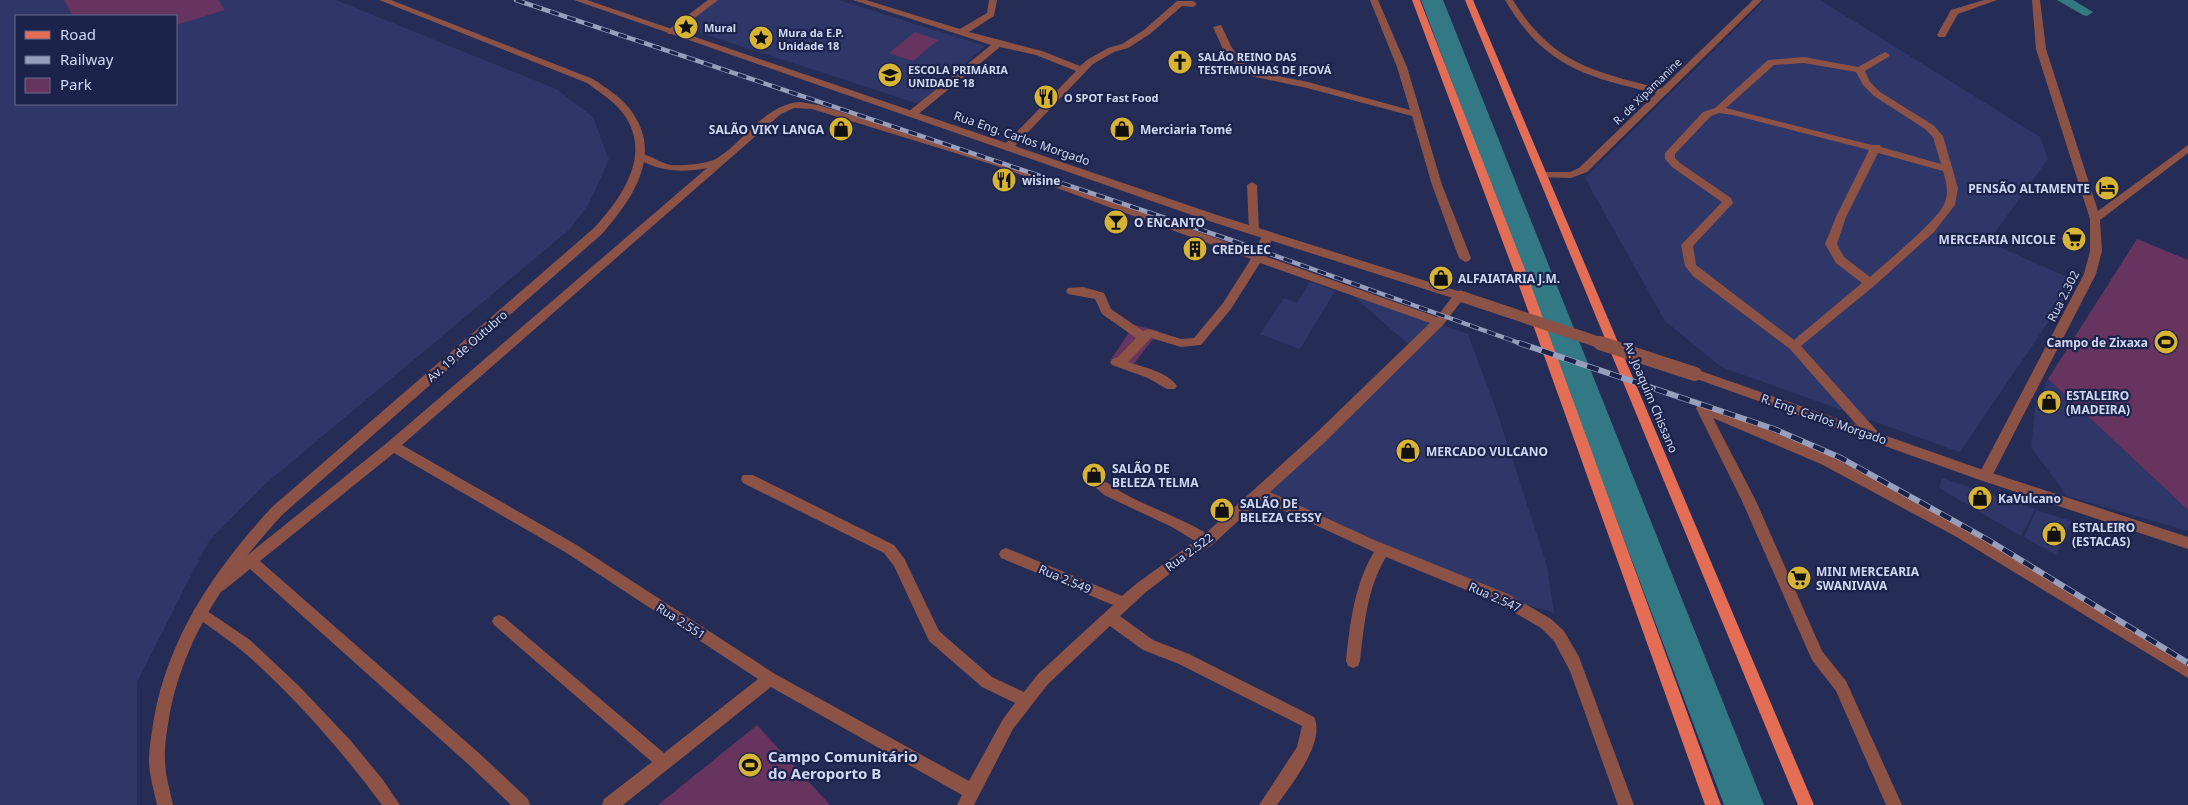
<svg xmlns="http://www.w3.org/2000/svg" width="2188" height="805" font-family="'Noto Sans',sans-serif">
	<rect width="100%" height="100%" fill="#252d57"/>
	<g fill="#2e3767" fill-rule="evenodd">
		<path d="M0,0H336L556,89L593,117L609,160L588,205L570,229L263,486L208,542L137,682V805H0ZM16,16H176V104H16Z"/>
		<path d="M717,0H839L985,46L919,104L682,27Z"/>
		<path d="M1765,0H1820L2040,137L2048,159L1988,242L2076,281L1960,452L1721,367L1665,321L1585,178Z"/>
		<path d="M1310,282L1335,291L1300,349L1260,334L1284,298L1297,303Z"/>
		<path d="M1352,295L1468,334L1499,418L1547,566L1554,613L1500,597L1410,558L1265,490L1401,367L1414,349Z"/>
		<path d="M2048,379L2188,510V531L2067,496L2031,447L2035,410Z"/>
		<path d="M1942,478L2035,509L2021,536L1939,488Z"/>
		<path d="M2036,510L2071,521L2056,555L2024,537Z"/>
	</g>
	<g fill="#66345f">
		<path d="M64,0H218L225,10L176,25V16H73Z"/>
		<path d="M915,32L938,40L913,61L889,53Z"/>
		<path d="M2137,239L2188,260V510L2048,379Z"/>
		<path d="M1134,325L1159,331L1133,365L1112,358Z"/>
		<path d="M757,725L830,805H658Z"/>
	</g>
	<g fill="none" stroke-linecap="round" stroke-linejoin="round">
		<path fill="#337885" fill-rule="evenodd" d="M2057,0H2073L2093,12L2087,16L2083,15Z"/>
		<path fill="#337885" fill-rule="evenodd" d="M1421,0H1443L1764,805H1724Z"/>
		<g fill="#8c5246" fill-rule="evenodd">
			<path d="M708,0H718L674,34H668V30Z"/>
			<path d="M853,0H866L960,29L987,13L989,0H997L994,16L969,32L1042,51L1080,66L1087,60L1108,48L1122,44L1144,30L1177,1H1193L1197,4L1193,7L1182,6L1150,34L1128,48L1114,52L1093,64L1011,150L1007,151L1002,148L1003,146L1076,71L1036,55L1000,47L916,116H908V112L991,45Z"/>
			<path d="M1370,0H1378L1407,67L1442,185L1471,258L1469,261L1465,262L1459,258L1432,185L1412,116L1307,88L1246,75L1223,49L1213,27L1221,25L1232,48L1252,71L1308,82L1410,110L1397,67Z"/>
			<path d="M1505,0H1513C1553,66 1599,73 1667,90L1669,92L1664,95C1591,78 1545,69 1505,0Z"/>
			<path d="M1984,0H1997L1958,14L1945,37H1939L1937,35L1951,10Z"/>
			<path d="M2032,0H2040L2046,49L2098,211L2188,145V153L2100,220L2102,251L2096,274L1990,480H1980L1978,476L2084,274L2090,251V219L2036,49Z"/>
			<path d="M1885,52L1890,55L1888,57L1865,71L1870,82L1880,92L1933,125L1943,136L1958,188L1955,205L1934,232L1874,286L1801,346L1879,433L1880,436L1879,439H1869L1790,349L1693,276L1685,266L1681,245L1722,202L1672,167L1665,159V153L1703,112L1715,108L1768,60L1804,57L1858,67ZM1804,63L1856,72L1863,85L1874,96L1925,129L1933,137L1941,164L1881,147L1880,145H1872L1726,108L1774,65ZM1719,113L1733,115L1869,150L1836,217L1825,244L1836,263L1862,283L1794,340L1696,265L1693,246L1733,203L1731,198L1680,163L1675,158V154L1711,116ZM1878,153L1943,171C1946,182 1949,191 1945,202C1940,219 1885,263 1870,277L1844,257L1837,244L1846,217Z"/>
			<path d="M800,102L818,105L1002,161L1254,252L1264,232H1272L1274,235L1264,256L1437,317L1455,293H1463L1465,296L1463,299L1443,325L1323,444L1270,492L1372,539L1508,594L1551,619L1564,631L1579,657L1634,805H1618L1570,671L1554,641L1541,628L1498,603L1386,557C1367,588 1364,626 1360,661L1358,666L1353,668L1348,666L1346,661C1350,624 1354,585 1374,552L1261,500L1212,545L1192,557L1146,592L1120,616L1153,640L1189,654L1314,717C1326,742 1291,785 1277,805H1259L1297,747L1302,726L1179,664L1143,650L1110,626L1048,684L1013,729L974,805H957L962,795L771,687L623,805H602L604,799L652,762L494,625L492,621L494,617L499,615L504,617L664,753L758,679L565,552L394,453L260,561L480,754L528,799L530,805H511L468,764L250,569L224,590L219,592L214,590L212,586L214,582L388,442L707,168C682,173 662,172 638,159V155L642,154C652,156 660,163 671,165C682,166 710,164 719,157C745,140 766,104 800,102ZM794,108L812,109L994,165L1251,259L1223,303L1194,338L1181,339L1149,329L1143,331L1111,309L1104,293L1083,287L1068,288L1066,291L1068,294L1095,299L1102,314L1136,338L1118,357L1112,359L1110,362L1112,365L1148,378L1167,389H1175L1177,386C1168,372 1143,367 1128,362L1151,338L1181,347L1201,345L1231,309L1260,263L1430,323L1313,436L1206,533C1179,517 1150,508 1123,493C1114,488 1105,478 1095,481L1093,485L1104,495L1172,527L1195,541L1136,584L1122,596L1011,550L1006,548L1001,550L999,554L1001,558L1113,605L1038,674L1024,692L992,677L939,631L904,558L894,545L753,475H743L741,479L743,483L884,553L894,566L929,641L982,687L1015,703L1003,719L969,781L775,674L575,544L402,445L781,114Z"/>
			<path d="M1252,182L1257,185L1259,231L1254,235L1249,231L1247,185Z"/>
			<path d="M1702,403L1831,456L1965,528L2188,663V678L1955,536L1821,464L1713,418L1756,501L1822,651L1846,681L1902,805H1886L1836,691L1812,660L1742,501L1696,408L1698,405Z"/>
			<path d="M200,606L250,640L299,686L351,741L383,780L400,805H382C342,751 297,700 247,655C231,641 212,629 195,616L193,612L195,608Z"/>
		</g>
		<g fill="#8c5246" fill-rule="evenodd">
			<path d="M379,0H391L593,79C606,88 620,96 629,108C665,153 633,198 602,234L282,515C228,574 183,638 169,718C167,732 164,746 165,760C165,775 170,790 173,805H157C154,790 149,775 149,760C149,746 152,732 154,718C169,635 216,568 272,507L594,228C622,198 654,153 622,112C613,100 599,92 587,83Z"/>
			<path d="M574,0H587L1217,215L1464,293L1466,296L1460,300L1456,299L1209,221Z"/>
			<path d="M1753,0H1762L1587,172L1571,178L1538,177V173L1542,172H1570L1579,168Z"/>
			<path d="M1695,369L1989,472L2188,537V549L1980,480L1691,377L1689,374Z"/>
		</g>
		<g fill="#e36d55" fill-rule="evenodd">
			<path d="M1412,0H1420L1529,280L1721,805H1705L1517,280Z"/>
			<path d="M1465,0H1473L1814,805H1798Z"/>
		</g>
		<defs>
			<path id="rail-far1" d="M516,0L1231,240L1522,344"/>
			<path id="rail" d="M1519,343L1774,429L1841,458L1988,540L2188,663"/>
		</defs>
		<use href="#rail-far1" stroke="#979fbe" stroke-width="4.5"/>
		<use href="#rail" stroke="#979fbe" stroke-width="6"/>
		<use href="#rail-far1" stroke="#1c234b" stroke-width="3" stroke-dasharray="9" stroke-linecap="butt"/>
		<use href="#rail" stroke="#1c234b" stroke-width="4.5" stroke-dasharray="12" stroke-linecap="butt"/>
		<path stroke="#8c5246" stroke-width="11" d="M1460,296L1604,344"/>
		<path stroke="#8c5246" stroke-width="14" d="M1600,343L1695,374"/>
	</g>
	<defs>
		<symbol id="sight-disc" viewBox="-11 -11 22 22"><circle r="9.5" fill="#d7b434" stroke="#1c234b"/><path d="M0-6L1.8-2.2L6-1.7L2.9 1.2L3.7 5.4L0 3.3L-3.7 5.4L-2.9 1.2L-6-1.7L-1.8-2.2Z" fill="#111"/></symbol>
		<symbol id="church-disc" viewBox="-11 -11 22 22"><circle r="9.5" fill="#d7b434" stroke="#1c234b"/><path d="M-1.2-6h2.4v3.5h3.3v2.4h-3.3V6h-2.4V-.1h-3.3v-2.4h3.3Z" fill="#111"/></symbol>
		<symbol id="school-disc" viewBox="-11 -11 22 22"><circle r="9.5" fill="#d7b434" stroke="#1c234b"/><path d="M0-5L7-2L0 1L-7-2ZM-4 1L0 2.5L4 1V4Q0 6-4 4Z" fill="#111"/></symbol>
		<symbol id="restaurant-disc" viewBox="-11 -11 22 22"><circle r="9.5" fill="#d7b434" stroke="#1c234b"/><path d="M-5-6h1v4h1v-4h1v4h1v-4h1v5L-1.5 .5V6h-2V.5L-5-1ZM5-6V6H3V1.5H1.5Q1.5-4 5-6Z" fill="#111"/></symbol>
		<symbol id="shop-disc" viewBox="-11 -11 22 22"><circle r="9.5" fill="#d7b434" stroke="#1c234b"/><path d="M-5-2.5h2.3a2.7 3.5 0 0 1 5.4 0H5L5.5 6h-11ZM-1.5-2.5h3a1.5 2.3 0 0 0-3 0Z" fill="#111"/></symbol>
		<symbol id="hotel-disc" viewBox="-11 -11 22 22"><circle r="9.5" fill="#d7b434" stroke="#1c234b"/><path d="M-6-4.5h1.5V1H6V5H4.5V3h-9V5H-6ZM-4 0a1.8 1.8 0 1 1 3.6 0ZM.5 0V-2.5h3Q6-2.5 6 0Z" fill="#111"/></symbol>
		<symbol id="bar-disc" viewBox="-11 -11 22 22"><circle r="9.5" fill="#d7b434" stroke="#1c234b"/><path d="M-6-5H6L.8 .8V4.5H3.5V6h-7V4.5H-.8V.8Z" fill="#111"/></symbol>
		<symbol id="supermarket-disc" viewBox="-11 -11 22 22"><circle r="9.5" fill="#d7b434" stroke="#1c234b"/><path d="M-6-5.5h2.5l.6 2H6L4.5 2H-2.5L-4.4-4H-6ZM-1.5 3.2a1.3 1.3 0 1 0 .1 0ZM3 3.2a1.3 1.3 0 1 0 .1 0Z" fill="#111"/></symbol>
		<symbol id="building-disc" viewBox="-11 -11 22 22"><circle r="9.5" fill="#d7b434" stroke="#1c234b"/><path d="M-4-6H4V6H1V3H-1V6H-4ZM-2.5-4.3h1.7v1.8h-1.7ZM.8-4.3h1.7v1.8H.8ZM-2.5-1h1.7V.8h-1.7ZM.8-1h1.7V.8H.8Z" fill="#111"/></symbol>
		<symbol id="stadium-disc" viewBox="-11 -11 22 22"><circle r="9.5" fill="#d7b434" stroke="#1c234b"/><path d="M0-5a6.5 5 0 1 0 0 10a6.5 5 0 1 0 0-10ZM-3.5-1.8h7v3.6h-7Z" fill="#111"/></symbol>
	</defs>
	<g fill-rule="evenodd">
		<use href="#sight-disc" x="672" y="13" width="28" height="28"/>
		<use href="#sight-disc" x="747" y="24" width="28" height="28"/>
		<use href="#church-disc" x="1166" y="48" width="28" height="28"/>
		<use href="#school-disc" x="876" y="61" width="28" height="28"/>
		<use href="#restaurant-disc" x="1032" y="83" width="28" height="28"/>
		<use href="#shop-disc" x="827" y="115" width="28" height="28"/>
		<use href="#shop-disc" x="1108" y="115" width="28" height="28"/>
		<use href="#restaurant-disc" x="990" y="166" width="28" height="28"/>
		<use href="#hotel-disc" x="2093" y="174" width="28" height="28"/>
		<use href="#bar-disc" x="1102" y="208" width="28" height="28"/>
		<use href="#supermarket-disc" x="2060" y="225" width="28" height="28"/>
		<use href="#building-disc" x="1181" y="235" width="28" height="28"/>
		<use href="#shop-disc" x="1427" y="264" width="28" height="28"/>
		<use href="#stadium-disc" x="2152" y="328" width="28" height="28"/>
		<use href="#shop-disc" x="2035" y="388" width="28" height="28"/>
		<use href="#shop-disc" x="1394" y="437" width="28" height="28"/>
		<use href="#shop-disc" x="1080" y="461" width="28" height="28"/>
		<use href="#shop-disc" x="1966" y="484" width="28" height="28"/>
		<use href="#shop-disc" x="1208" y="496" width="28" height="28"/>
		<use href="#shop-disc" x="2040" y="520" width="28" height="28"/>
		<use href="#supermarket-disc" x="1785" y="564" width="28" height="28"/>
		<use href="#stadium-disc" x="736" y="751" width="28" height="28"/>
	</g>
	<g text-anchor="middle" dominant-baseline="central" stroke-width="4.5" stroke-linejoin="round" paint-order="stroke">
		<g font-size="11" font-weight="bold" fill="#cfd7f1" stroke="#1c234b" text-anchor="start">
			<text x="704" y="27">Mural</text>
			<text x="778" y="32">Mura da E.P.<tspan x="778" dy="13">Unidade 18</tspan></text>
			<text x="1198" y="56">SALÃO REINO DAS<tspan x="1198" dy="13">TESTEMUNHAS DE JEOVÁ</tspan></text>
			<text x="908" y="69">ESCOLA PRIMÁRIA<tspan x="908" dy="13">UNIDADE 18</tspan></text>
			<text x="1064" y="97">O SPOT Fast Food</text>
		</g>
		<g font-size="11" fill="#cfd7f1" stroke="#1c234b">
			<text transform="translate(1647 91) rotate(-44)">R. de Xipamanine</text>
		</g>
		<g font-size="12" font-weight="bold" fill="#cfd7f1" stroke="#1c234b" text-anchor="start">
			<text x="824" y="129" text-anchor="end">SALÃO VIKY LANGA</text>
			<text x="1140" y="129">Merciaria Tomé</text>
			<text x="1022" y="180">wisine</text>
			<text x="2090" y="188" text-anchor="end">PENSÃO ALTAMENTE</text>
			<text x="1134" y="222">O ENCANTO</text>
			<text x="2056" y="239" text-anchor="end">MERCEARIA NICOLE</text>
			<text x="1212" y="249">CREDELEC</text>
			<text x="1458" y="278">ALFAIATARIA J.M.</text>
			<text x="2148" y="342" text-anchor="end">Campo de Zixaxa</text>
			<text x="2066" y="395">ESTALEIRO<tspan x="2066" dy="14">(MADEIRA)</tspan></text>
			<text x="1426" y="451">MERCADO VULCANO</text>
			<text x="1112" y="468">SALÃO DE<tspan x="1112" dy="14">BELEZA TELMA</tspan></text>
			<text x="1998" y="498">KaVulcano</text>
			<text x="1240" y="503">SALÃO DE<tspan x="1240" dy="14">BELEZA CESSY</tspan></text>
			<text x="2072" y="527">ESTALEIRO<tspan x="2072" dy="14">(ESTACAS)</tspan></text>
			<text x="1816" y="571">MINI MERCEARIA<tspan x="1816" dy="14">SWANIVAVA</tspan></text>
		</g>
		<g font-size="12" fill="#cfd7f1" stroke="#1c234b">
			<text transform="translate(1022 138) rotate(19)">Rua Eng. Carlos Morgado</text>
			<text transform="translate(2063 296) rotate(-63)">Rua 2.302</text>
			<text transform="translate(467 346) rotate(-41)">Av. 19 de Outubro</text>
			<text transform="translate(1651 397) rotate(67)">Av. Joaquim Chissano</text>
			<text transform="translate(1824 419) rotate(19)">R. Eng. Carlos Morgado</text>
			<text transform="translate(1189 552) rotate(-36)">Rua 2.522</text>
			<text transform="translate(1065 579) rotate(23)">Rua 2.549</text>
			<text transform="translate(1495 597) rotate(24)">Rua 2.547</text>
			<text transform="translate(681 621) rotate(33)">Rua 2.551</text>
		</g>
		<g font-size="15" font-weight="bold" fill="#cfd7f1" stroke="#1c234b" text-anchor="start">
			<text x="768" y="756">Campo Comunitário<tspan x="768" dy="17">do Aeroporto B</tspan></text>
		</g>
	</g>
	<rect x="15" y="15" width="162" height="90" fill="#1c234b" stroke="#646b8d"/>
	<rect x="25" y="31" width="25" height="8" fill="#e36d55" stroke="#646b8d"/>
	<text x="60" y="40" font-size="15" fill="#cfd7f1">Road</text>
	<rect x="25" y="56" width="25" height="8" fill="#979fbe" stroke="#646b8d"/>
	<text x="60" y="65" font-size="15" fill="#cfd7f1">Railway</text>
	<rect x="25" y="78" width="25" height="15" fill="#66345f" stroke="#646b8d"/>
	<text x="60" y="90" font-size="15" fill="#cfd7f1">Park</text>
</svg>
